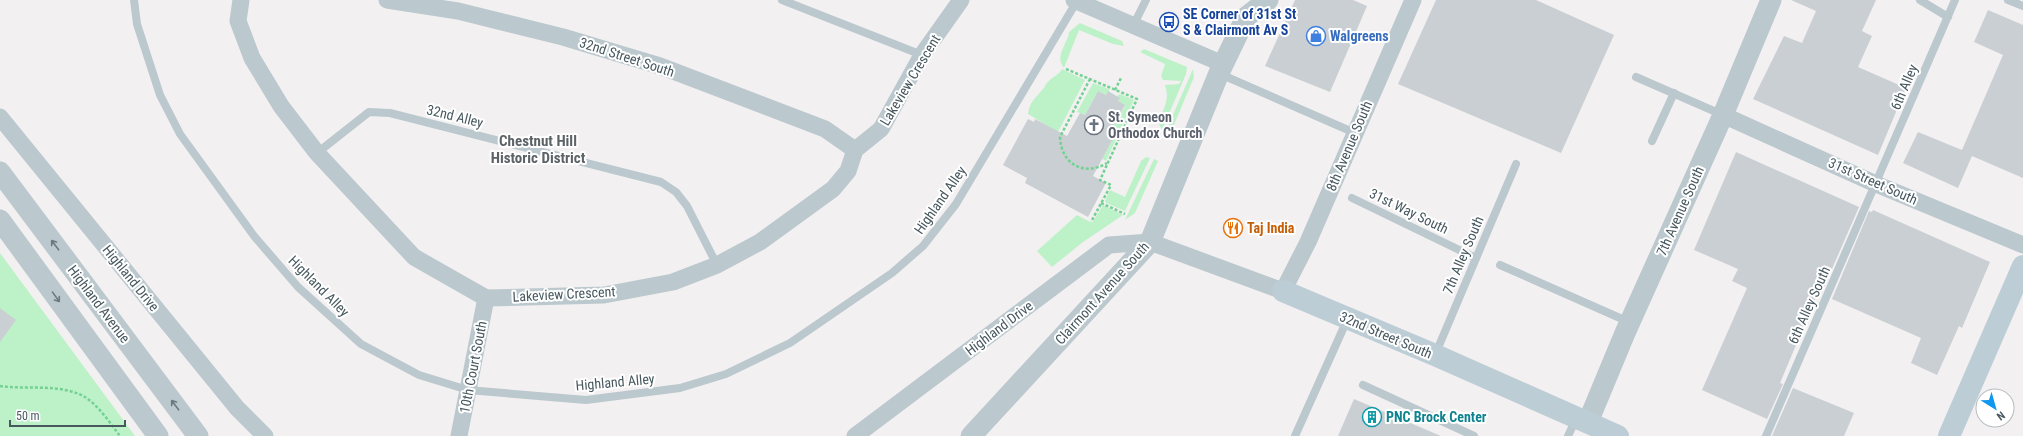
<svg xmlns="http://www.w3.org/2000/svg" width="2023" height="436" font-family="'Roboto Condensed',sans-serif">
	<rect width="100%" height="100%" fill="#f3f0f1"/>
	<g fill="#bdf2c8">
		<path d="M1080,23L1122,41L1124,46L1113,44L1079,30L1064,68C1054,55 1068,44 1069,32Z"/>
		<path d="M1144,49L1187,67L1186,74L1162,130L1158,122C1164,109 1170,99 1165,85L1179,84L1181,81L1163,80L1161,76L1165,64L1140,52Z"/>
		<path d="M1062,69L1085,80L1058,132L1028,114C1030,101 1035,99 1042,90C1045,88 1045,84 1048,82C1053,76 1058,76 1062,69Z"/>
		<path d="M1193,69L1194,77L1171,132L1165,133Z"/>
		<path d="M1093,83L1109,89V92H1108L1106,95L1098,91L1085,115L1077,112Z"/>
		<path d="M1120,94L1134,100L1106,161L1102,159L1116,133L1111,130L1125,106L1118,101L1119,98L1117,96Z"/>
		<path d="M1146,157L1150,158L1125,211L1106,203L1105,201L1110,190L1125,197L1141,161Z"/>
		<path d="M1154,159L1158,161L1135,213L1125,220Z"/>
		<path d="M1103,205L1123,215L1083,242L1052,267L1037,251L1077,215L1092,223Z"/>
		<path d="M0,253L135,436H0Z"/>
	</g>
	<g fill="#cacfd3">
		<path d="M1295,0H1353L1367,6L1330,92L1265,66Z"/>
		<path d="M1436,0H1536L1614,35L1561,153L1398,84Z"/>
		<path d="M1791,0H1876L1862,31L1872,36L1858,67L1906,88L1878,155L1753,99L1784,36L1802,43L1816,11Z"/>
		<path d="M1988,10L2023,25V178L1972,156L1958,188L1903,163L1918,132L1962,150L2003,55L1974,42Z"/>
		<path d="M1098,91L1106,95L1108,91L1120,98L1118,101L1125,105L1111,130L1116,133L1093,176L1106,183L1088,217L1025,183L1027,178L1003,165L1028,119L1034,122L1035,119L1067,136L1080,113L1085,115Z"/>
		<path d="M1736,152L1859,207L1821,294L1818,293L1780,383L1783,384L1767,419L1702,390L1747,288L1732,281L1738,269L1694,250Z"/>
		<path d="M1873,210L1990,262L1962,328L1959,326L1937,375L1911,363L1921,338L1832,299L1869,211L1872,212Z"/>
		<path d="M0,308L16,320L0,342Z"/>
		<path d="M1793,388L1854,413L1844,436H1772Z"/>
		<path d="M1354,399L1441,436H1338Z"/>
	</g>
	<g fill="none" stroke-linecap="round" stroke-linejoin="round">
		<g stroke="#73d293" stroke-width="2.5" stroke-dasharray="3 2" stroke-linecap="butt">
			<path d="M1066,69L1137,99L1100,180L1111,185L1091,222"/>
			<path d="M1090,79L1060,137C1061,164 1084,177 1107,163"/>
			<path d="M1115,90L1121,78"/>
			<path d="M1101,203L1125,214"/>
			<path d="M0,386C27,390 60,383 85,397C99,406 110,423 120,436"/>
		</g>
		<g stroke="#bbc8ce" stroke-width="8">
			<path d="M134,0L137,24L160,95L180,134L254,236L298,287L361,344L419,375L468,390L586,400L680,388L726,374L790,343L892,273L923,246L956,204L1077,1"/>
			<path d="M782,0L922,55"/>
			<path d="M1920,0L1948,17"/>
			<path d="M2008,0L2023,6"/>
			<path d="M1133,26L1146,0"/>
			<path d="M1220,74L1355,133"/>
			<path d="M1636,77L1723,115"/>
			<path d="M1652,141L1674,93"/>
			<path d="M317,153L369,112L390,113L661,182L676,192L687,206L717,265"/>
			<path d="M1352,198L1476,258"/>
			<path d="M1500,265L1629,322"/>
			<path d="M1435,355L1516,164"/>
			<path d="M1363,385L1474,436"/>
			<path d="M1295,436L1347,320"/>
			<path d="M1568,436L1576,419"/>
			<path d="M1766,436L1955,0"/>
		</g>
		<g stroke="#bbc8ce" stroke-width="17">
			<path d="M241,0L238,21L252,58L281,106L317,153L414,257L486,298L604,295L673,282L717,265L760,242L833,189L848,171L855,150L881,129L922,55L961,0"/>
			<path d="M387,0L458,11L563,37L660,66L825,129L855,150"/>
			<path d="M1074,0L1223,64"/>
			<path d="M1723,115L1876,184L2023,245"/>
			<path d="M0,117L237,408L265,436"/>
			<path d="M459,436L486,298"/>
			<path d="M855,436L1109,245L1150,242L1283,291L1308,242L1413,0"/>
		</g>
		<g stroke="#bbc8ce" stroke-width="21">
			<path d="M0,172L198,436"/>
			<path d="M0,220L158,436"/>
			<path d="M1588,422L1625,333L1723,115L1771,0"/>
			<path d="M971,436L1150,242L1219,73L1246,17L1268,0"/>
		</g>
		<g stroke="#bdcdd5" stroke-width="22">
			<path d="M1283,291L1435,355L1618,436"/>
			<path d="M1949,436L2023,266"/>
		</g>
	</g>
	<defs><path id="oneway-shaft" d="M-6 0H5M1.5-3L5.5 0L1.5 3" fill="none" stroke-width="1.6" stroke-linecap="round" stroke-linejoin="round"/></defs>
	<g stroke="#6a7a80">
		<use href="#oneway-shaft" transform="translate(55 245) rotate(-127)"/>
		<use href="#oneway-shaft" transform="translate(56 297) rotate(54)"/>
		<use href="#oneway-shaft" transform="translate(175 405) rotate(-127)"/>
	</g>
	<defs>
		<symbol id="bus-ring" viewBox="-11 -11 22 22"><circle r="9.5" fill="#fff" stroke="#1a4fb4" stroke-width="1.5"/><path d="M-5-6H5V4H4V6H2V4H-2V6H-4V4H-5ZM-3.5-4V0h7V-4ZM-3.5 1.2v1.5H-2V1.2ZM2 1.2v1.5H3.5V1.2Z" fill="#1a4fb4"/></symbol>
		<symbol id="shop-ring" viewBox="-11 -11 22 22"><circle r="9.5" fill="#fff" stroke="#3f7fe0" stroke-width="1.5"/><path d="M-5-2.5h2.3a2.7 3.5 0 0 1 5.4 0H5L5.5 6h-11ZM-1.5-2.5h3a1.5 2.3 0 0 0-3 0Z" fill="#3f7fe0"/></symbol>
		<symbol id="church-ring" viewBox="-11 -11 22 22"><circle r="9.5" fill="#fff" stroke="#6b7280" stroke-width="1.5"/><path d="M-1.2-6h2.4v3.5h3.3v2.4h-3.3V6h-2.4V-.1h-3.3v-2.4h3.3Z" fill="#6b7280"/></symbol>
		<symbol id="restaurant-ring" viewBox="-11 -11 22 22"><circle r="9.5" fill="#fff" stroke="#e8710a" stroke-width="1.5"/><path d="M-5-6h1v4h1v-4h1v4h1v-4h1v5L-1.5 .5V6h-2V.5L-5-1ZM5-6V6H3V1.5H1.5Q1.5-4 5-6Z" fill="#e8710a"/></symbol>
		<symbol id="building-ring" viewBox="-11 -11 22 22"><circle r="9.5" fill="#fff" stroke="#0f9aa8" stroke-width="1.5"/><path d="M-4-6H4V6H1V3H-1V6H-4ZM-2.5-4.3h1.7v1.8h-1.7ZM.8-4.3h1.7v1.8H.8ZM-2.5-1h1.7V.8h-1.7ZM.8-1h1.7V.8H.8Z" fill="#0f9aa8"/></symbol>
	</defs>
	<g fill-rule="evenodd">
		<use href="#bus-ring" x="1158" y="11" width="22" height="22"/>
		<use href="#shop-ring" x="1305" y="25" width="22" height="22"/>
		<use href="#church-ring" x="1083" y="114" width="22" height="22"/>
		<use href="#restaurant-ring" x="1222" y="217" width="22" height="22"/>
		<use href="#building-ring" x="1361" y="406" width="22" height="22"/>
	</g>
	<g text-anchor="middle" dominant-baseline="central" stroke-width="4" stroke-linejoin="round" paint-order="stroke">
		<g font-size="14" font-weight="bold" fill="#164399" stroke="#fff" text-anchor="start">
			<text x="1183" y="14">SE Corner of 31st St<tspan x="1183" dy="16">S &amp; Clairmont Av S</tspan></text>
		</g>
		<g font-size="14" font-weight="bold" fill="#366cbe" stroke="#fff" text-anchor="start">
			<text x="1330" y="36">Walgreens</text>
		</g>
		<g font-size="14" fill="#47585f" stroke="#fff">
			<text transform="translate(627 57) rotate(18)">32nd Street South</text>
			<text transform="translate(910 80) rotate(-59)">Lakeview Crescent</text>
			<text transform="translate(1904 87) rotate(-67)">6th Alley</text>
			<text transform="translate(455 116) rotate(14)">32nd Alley</text>
			<text transform="translate(1349 146) rotate(-67)">8th Avenue South</text>
			<text transform="translate(1873 181) rotate(24)">31st Street South</text>
			<text transform="translate(940 200) rotate(-55)">Highland Alley</text>
			<text transform="translate(1409 211) rotate(26)">31st Way South</text>
			<text transform="translate(1680 211) rotate(-66)">7th Avenue South</text>
			<text transform="translate(1463 255) rotate(-67)">7th Alley South</text>
			<text transform="translate(131 278) rotate(51)">Highland Drive</text>
			<text transform="translate(319 286) rotate(45)">Highland Alley</text>
			<text transform="translate(1102 293) rotate(-48)">Clairmont Avenue South</text>
			<text transform="translate(564 294) rotate(-3)">Lakeview Crescent</text>
			<text transform="translate(99 304) rotate(53)">Highland Avenue</text>
			<text transform="translate(1809 305) rotate(-66)">6th Alley South</text>
			<text transform="translate(999 328) rotate(-37)">Highland Drive</text>
			<text transform="translate(1386 335) rotate(23)">32nd Street South</text>
			<text transform="translate(473 367) rotate(-79)">10th Court South</text>
			<text transform="translate(615 382) rotate(-5)">Highland Alley</text>
		</g>
		<g font-size="14" font-weight="bold" fill="#5b616d" stroke="#fff" text-anchor="start">
			<text x="1108" y="117">St. Symeon<tspan x="1108" dy="16">Orthodox Church</tspan></text>
		</g>
		<g font-size="14" font-weight="bold" fill="#c56008" stroke="#fff" text-anchor="start">
			<text x="1247" y="228">Taj India</text>
		</g>
		<g font-size="14" font-weight="bold" fill="#0d838f" stroke="#fff" text-anchor="start">
			<text x="1386" y="417">PNC Brock Center</text>
		</g>
		<g font-size="15" font-weight="bold" fill="#5c6266" stroke="#fff">
			<text x="538" y="141">Chestnut Hill<tspan x="538" dy="17">Historic District</tspan></text>
		</g>
	</g>
	<g transform="translate(1995 408) rotate(143)"><circle r="19" fill="#ffffff" stroke="#b5bcbf"/>
	<path d="M0-3L7 15L0 10L-7 15Z" fill="#0f98ee"/>
	<text y="-6" font-size="11" font-weight="bold" text-anchor="middle" fill="#47585f">N</text>
	</g>
	<path d="M10 420v6h115v-6" fill="none" stroke="#47585f" stroke-width="2"/>
	<text x="16" y="420" font-size="12" fill="#47585f" stroke="#ffffff" stroke-width="3" paint-order="stroke">50 m</text>
</svg>
